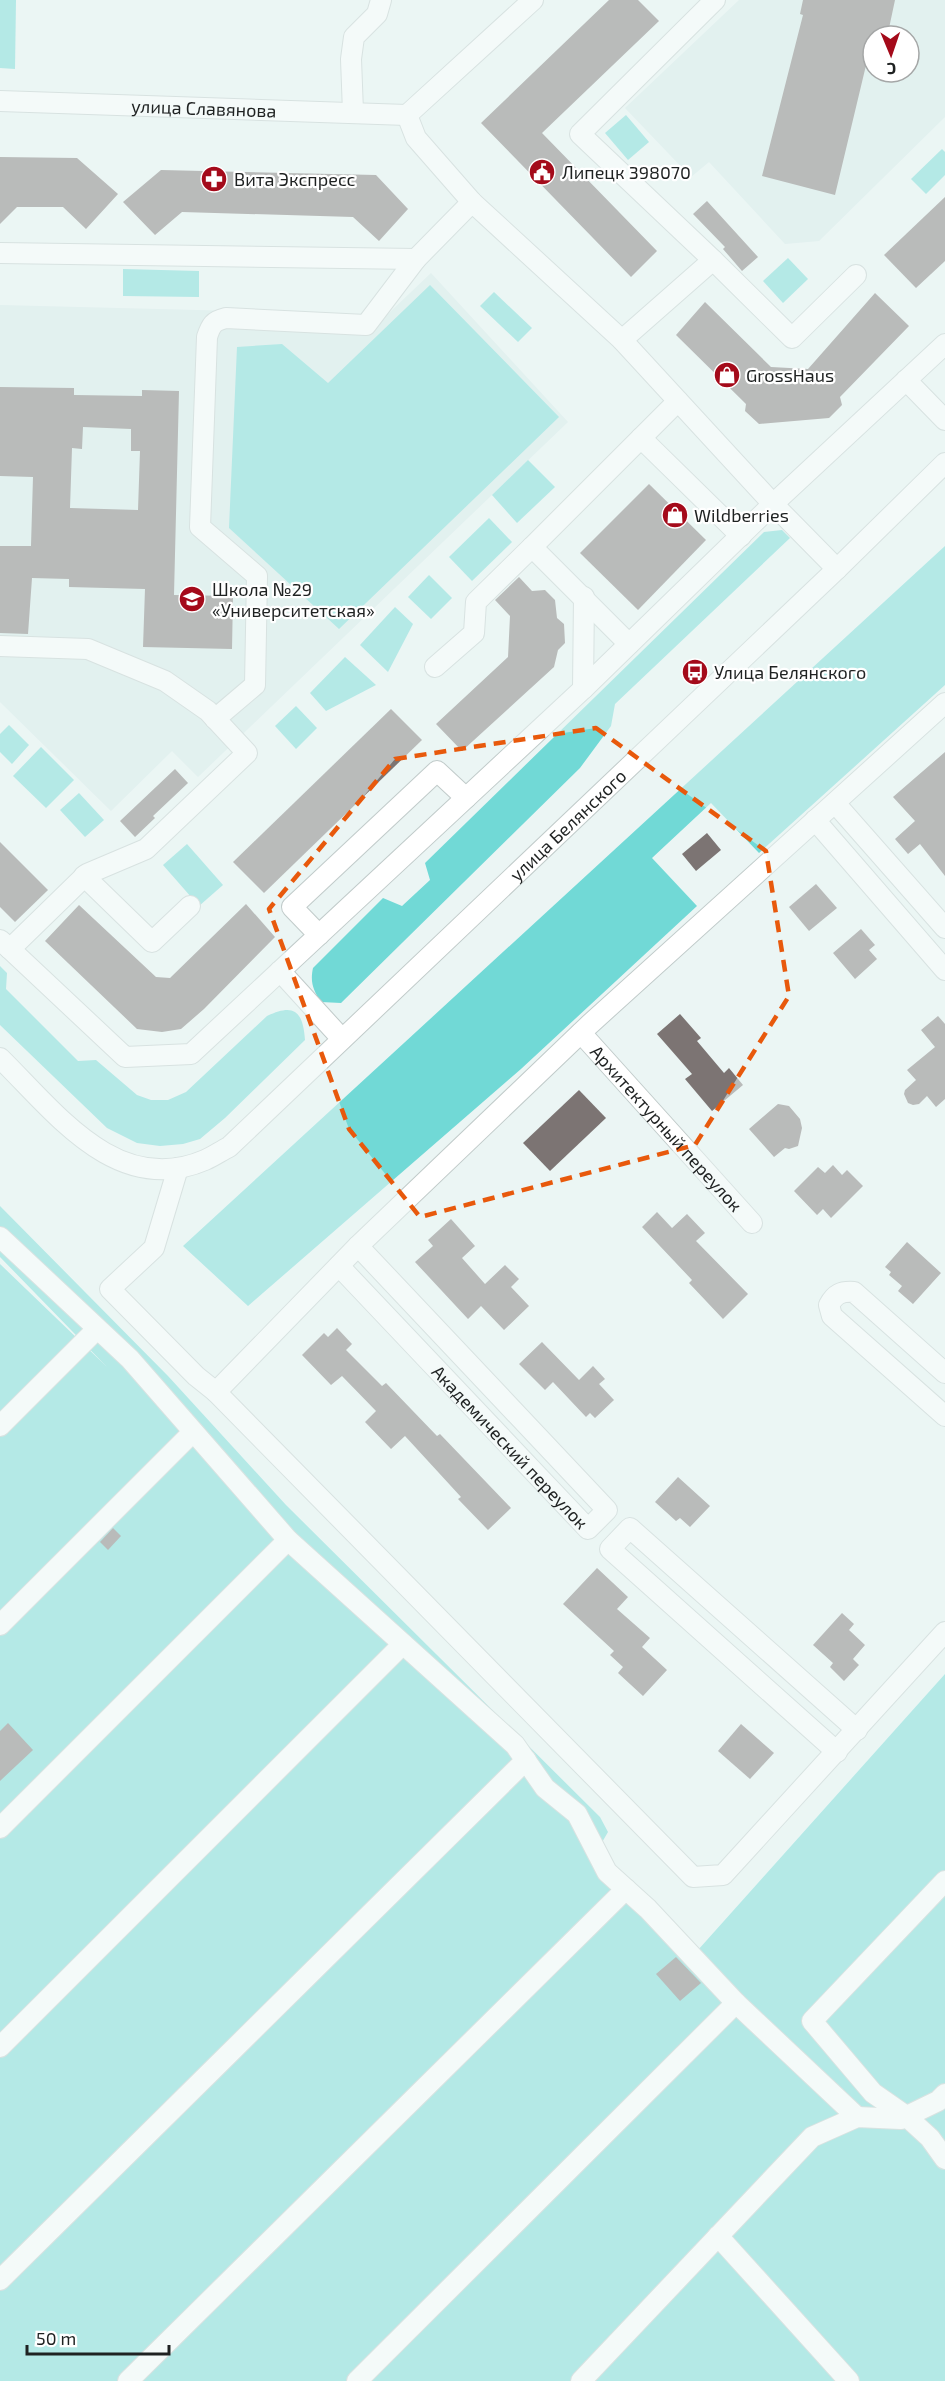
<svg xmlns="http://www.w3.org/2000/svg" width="945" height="2381" font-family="'Exo 2',sans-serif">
	<rect width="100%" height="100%" fill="#ebf5f4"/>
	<g fill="#d7eae9" fill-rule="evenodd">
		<path d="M739,0H945V117L819,241L785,244L709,162L691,177L625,108ZM873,36H909V72H873Z"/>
		<path d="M431,273L568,422L198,777L172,751L111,811L0,702V305L349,314L368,333Z"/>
	</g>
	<g fill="#71d9d6">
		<path d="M0,0H16L15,69L0,68Z"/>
		<path d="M626,115L649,142L628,160L605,133Z"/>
		<path d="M942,149L945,152V175L926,194L911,179Z"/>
		<path d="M788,258L808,279L783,303L763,281Z"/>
		<path d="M123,269L199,271V297L123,296Z"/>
		<path d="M430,285L559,417L339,629L229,528L237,347L282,344L328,383Z"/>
		<path d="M494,292L532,328L518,342L480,306Z"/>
		<path d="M528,460L555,487L517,523L492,495Z"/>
		<path d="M489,518L512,542L472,581L449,557Z"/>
		<path d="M782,530L790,538L615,704L611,726L580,768L341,1003L321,1002C313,990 310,982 313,968L383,898L402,906L430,880L425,863L764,532Z"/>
		<path d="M945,546V685L759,853L711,803L652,858L697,906L521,1069L248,1306L183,1246Z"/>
		<path d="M429,575L452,598L431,619L408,597Z"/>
		<path d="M395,607L413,624L388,672L360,645Z"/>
		<path d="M345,657L376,685L326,711L310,693Z"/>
		<path d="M296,706L317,728L296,749L275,726Z"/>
		<path d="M9,725L29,745L12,764L0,752V734Z"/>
		<path d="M41,747L74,780L46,808L13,776Z"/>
		<path d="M79,793L104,820L85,837L60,810Z"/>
		<path d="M187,844L223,885L199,906L163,865Z"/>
		<path d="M0,966L7,973L6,989L78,1061L96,1060L137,1095L151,1100H168L186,1092L267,1016C294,1003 303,1011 305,1040L225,1118L200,1139L183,1144L160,1146L137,1143L107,1128L0,1025Z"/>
		<path d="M0,1206L168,1376L286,1505L600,1817L608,1832L601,1844H592L698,1950L945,1674V2381H0V1264L107,1367L0,1257Z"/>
	</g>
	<g fill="#7c7473" fill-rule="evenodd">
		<path d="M609,0H638L659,21L542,133L657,251L631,277L481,123Z"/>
		<path d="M803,0H895L888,33L876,31L873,36L835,195L762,176L803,15L800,14Z"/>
		<path d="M0,157L77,158L118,194L86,229L63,207H17L0,224Z"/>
		<path d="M161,170L376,175L408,209L379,241L353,217L182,212L155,235L123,202Z"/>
		<path d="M945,197V261L916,288L884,255Z"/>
		<path d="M707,201L758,257L742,271L723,249L725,247L693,214Z"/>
		<path d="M875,293L909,326L840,397L842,405L829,418L759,424L745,411L746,404L676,335L705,302L771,367L808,369Z"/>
		<path d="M0,387L74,388V395L142,396V390L179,391L174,595L233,596L232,649L143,647L145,589L69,587V579L32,578L28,634L0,633V546H31L33,477L0,476ZM83,427L131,429V451H140L138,510L70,508L72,448L82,449Z"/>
		<path d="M649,484L706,540L638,610L580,553Z"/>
		<path d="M519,577L532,591L545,590L555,600L557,618L564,624L565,643L558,650L554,667L462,751L436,724L508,657L510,616L495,600Z"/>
		<path d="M391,709L422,740L264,893L233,862Z"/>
		<path d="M945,752V876L920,844L908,854L895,839L915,821L893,797Z"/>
		<path d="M175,769L188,783L153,816L155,818L135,837L120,821Z"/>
		<path d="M707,833L721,850L696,871L682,854Z"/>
		<path d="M0,842L48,890L15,922L0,907Z"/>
		<path d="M816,884L837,908L809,931L789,907Z"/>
		<path d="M246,904L275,937L204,1009L181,1029L162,1032L137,1029L45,941L79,905L156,977L170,978Z"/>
		<path d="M861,929L875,945L869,950L877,959L855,979L833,953Z"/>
		<path d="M680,1014L701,1038L697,1041L724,1073L729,1068L743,1085L712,1111L685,1079L692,1074L657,1034Z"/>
		<path d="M938,1016L945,1024V1099L936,1107L927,1096L919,1104L913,1105L908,1103L904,1094L905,1090L916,1080L907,1070L935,1047L921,1030Z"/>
		<path d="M579,1090L606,1118L550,1171L523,1143Z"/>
		<path d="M778,1104L789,1106L800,1119L802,1128L798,1146L789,1149L785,1148L774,1157L749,1129Z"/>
		<path d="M833,1165L842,1175L847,1170L863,1186L831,1218L823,1209L817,1215L794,1191L818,1167L825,1173Z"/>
		<path d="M657,1212L672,1228L687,1214L705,1233L696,1241L748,1294L723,1319L689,1283L692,1280L642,1227Z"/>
		<path d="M451,1219L475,1246L462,1258L485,1284L505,1265L519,1279L511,1287L529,1306L504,1330L481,1306L468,1319L415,1262L433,1246L428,1240Z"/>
		<path d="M907,1242L941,1273L913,1304L898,1291L902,1286L889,1275L891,1272L885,1267Z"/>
		<path d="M337,1328L352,1344L346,1350L382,1386L386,1383L437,1436L440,1434L511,1508L488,1530L458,1499L461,1497L405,1436L391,1449L365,1422L376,1411L342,1376L331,1385L302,1355L324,1333L328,1337Z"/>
		<path d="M542,1342L579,1380L593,1366L605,1379L599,1384L614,1400L595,1418L590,1413L586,1417L553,1382L545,1390L519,1364Z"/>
		<path d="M678,1477L710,1506L690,1527L680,1518L676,1521L655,1502Z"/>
		<path d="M113,1528L121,1536L108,1550L100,1542Z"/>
		<path d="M597,1568L628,1597L617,1609L650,1638L642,1647L667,1670L643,1696L618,1673L623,1667L610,1655L614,1651L563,1604Z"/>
		<path d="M842,1613L854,1624L849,1630L865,1645L853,1659L859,1665L844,1681L830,1667L833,1663L813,1645Z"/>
		<path d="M8,1723L33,1750L0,1781V1731Z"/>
		<path d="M741,1724L774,1753L750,1779L718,1751Z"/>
		<path d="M676,1957L701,1983L680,2001L656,1974Z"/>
	</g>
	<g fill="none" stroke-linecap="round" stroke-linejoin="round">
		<defs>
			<g id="minor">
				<path id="s1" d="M0,101L407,115"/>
				<path d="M353,112L351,59L354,37L377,14L381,0"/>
				<path d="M407,115L416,138L472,202L622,340L773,504L837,569"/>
				<path d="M407,115L533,0"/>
				<path d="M0,253L416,259"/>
				<path d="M713,260L580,134L715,0"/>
				<path d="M622,340L713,260L792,338L856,275"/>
				<path d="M906,380L945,420"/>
				<path d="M641,438L741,536"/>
				<path d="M532,547L678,401"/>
				<path d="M0,646L88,649L165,681L208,711L247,753L146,849L87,874L10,949L0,940"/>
				<path d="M435,667L474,633L476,602L532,547L629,644"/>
				<path d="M583,689L584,597"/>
				<path d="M215,719L255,685L257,576L200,527L207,337C211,325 213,321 226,318L366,325L416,259L472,202"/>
				<path d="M835,803L945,928"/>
				<path d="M815,820L945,970"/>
				<path d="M84,876L152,942L190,906"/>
				<path d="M319,935L292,907L437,771L466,798"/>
				<path d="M10,949L125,1057L191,1054L583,689L773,504L945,344"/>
				<path d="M280,971L342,1039"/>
				<path id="s2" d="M581,1033L752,1223"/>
				<path id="s3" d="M0,1058C55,1112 117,1198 205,1160C214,1156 221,1151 229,1147L837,569L945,463"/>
				<path d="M178,1168L154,1248L110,1289L196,1376L216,1392L693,1877L723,1875L945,1632"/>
				<path d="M0,1237L130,1359L288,1540L515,1745L545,1788L577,1814L607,1872L648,1909L736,2003L857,2117"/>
				<path id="s4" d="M339,1266L588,1529L607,1510L358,1246"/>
				<path d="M945,1373L854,1292C841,1291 835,1294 829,1305L832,1316L945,1416"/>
				<path d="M216,1392L358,1246L589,1025L945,703"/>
				<path d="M0,1426L97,1329"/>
				<path d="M0,1625L193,1432"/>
				<path d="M837,1752L610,1549L630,1528L857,1730"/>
				<path d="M0,1828L288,1540"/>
				<path d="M945,1881L812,2021L873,2093L906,2116L930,2138L945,2159"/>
				<path d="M0,2047L403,1644"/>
				<path d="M718,2236L849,2381"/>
				<path d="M0,2280L526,1760"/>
				<path d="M128,2381L626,1889"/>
				<path d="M357,2381L736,2003"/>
				<path d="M581,2381L812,2137L857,2117L901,2119L938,2101L945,2094"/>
			</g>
		</defs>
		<use href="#minor" stroke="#c1cbca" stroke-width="22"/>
		<use href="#minor" stroke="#fff" stroke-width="20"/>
	</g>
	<path d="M0 0H945V2381H0ZM596,728L766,851L789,996L695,1145L420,1217L349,1129L269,909L395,759Z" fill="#ebf5f4" fill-opacity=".55" fill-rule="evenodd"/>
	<path fill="none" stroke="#e8590c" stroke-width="4.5" stroke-dasharray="12 8" stroke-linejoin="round" d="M596,728L766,851L789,996L695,1145L420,1217L349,1129L269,909L395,759Z"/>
	<defs>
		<symbol id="civic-disc" viewBox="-11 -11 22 22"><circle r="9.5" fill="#a40a1a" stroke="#fff"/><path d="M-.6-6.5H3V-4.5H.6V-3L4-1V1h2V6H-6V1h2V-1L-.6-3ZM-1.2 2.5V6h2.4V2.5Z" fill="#fff"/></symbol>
		<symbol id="pharmacy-disc" viewBox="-11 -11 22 22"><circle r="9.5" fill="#a40a1a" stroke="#fff"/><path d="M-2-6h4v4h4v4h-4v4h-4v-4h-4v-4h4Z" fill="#fff"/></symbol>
		<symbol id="shop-disc" viewBox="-11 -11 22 22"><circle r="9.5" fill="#a40a1a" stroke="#fff"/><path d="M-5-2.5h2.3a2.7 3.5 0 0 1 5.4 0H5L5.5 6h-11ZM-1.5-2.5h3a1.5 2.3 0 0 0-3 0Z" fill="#fff"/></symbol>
		<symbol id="school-disc" viewBox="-11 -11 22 22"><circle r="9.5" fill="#a40a1a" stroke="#fff"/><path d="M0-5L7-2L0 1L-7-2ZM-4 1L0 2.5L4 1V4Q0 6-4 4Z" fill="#fff"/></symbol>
		<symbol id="bus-disc" viewBox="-11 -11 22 22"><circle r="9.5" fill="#a40a1a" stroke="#fff"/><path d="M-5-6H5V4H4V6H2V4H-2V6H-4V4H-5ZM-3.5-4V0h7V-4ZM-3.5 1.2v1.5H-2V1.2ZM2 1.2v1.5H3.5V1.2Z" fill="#fff"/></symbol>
	</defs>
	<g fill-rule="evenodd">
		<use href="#civic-disc" x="527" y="157" width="30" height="30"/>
		<use href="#pharmacy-disc" x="199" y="164" width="30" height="30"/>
		<use href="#shop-disc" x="712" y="360" width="30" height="30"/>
		<use href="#shop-disc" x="660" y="500" width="30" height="30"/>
		<use href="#school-disc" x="177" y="584" width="30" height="30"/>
		<use href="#bus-disc" x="680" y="657" width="30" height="30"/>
	</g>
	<g text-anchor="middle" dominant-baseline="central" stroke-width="4.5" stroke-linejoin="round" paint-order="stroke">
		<g font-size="18" fill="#1f2222" stroke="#fff">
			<text stroke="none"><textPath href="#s1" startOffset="204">улица Славянова</textPath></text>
			<text stroke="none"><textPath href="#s3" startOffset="741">улица Белянского</textPath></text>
			<text stroke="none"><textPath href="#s2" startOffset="128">Архитектурный переулок</textPath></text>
			<text stroke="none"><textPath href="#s4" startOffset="249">Академический переулок</textPath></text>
		</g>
		<g font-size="18" fill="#1f2222" stroke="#fff" text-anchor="start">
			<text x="562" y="172">Липецк 398070</text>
			<text x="234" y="179">Вита Экспресс</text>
			<text x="746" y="375">GrossHaus</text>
			<text x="694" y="515">Wildberries</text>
			<text x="212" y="589">Школа №29<tspan x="212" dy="21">«Университетская»</tspan></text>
			<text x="714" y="672">Улица Белянского</text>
		</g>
	</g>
	<g transform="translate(891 54) rotate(178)"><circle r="28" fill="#ffffff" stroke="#a5a7a7" stroke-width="1.5"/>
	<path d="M0-4.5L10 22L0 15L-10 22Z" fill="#a40a1a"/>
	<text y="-9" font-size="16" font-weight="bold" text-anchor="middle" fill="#1f2222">С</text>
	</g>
	<path d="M27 2345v9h142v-9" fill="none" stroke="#1f2222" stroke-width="3"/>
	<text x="36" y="2345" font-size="18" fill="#1f2222" stroke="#ffffff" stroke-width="4.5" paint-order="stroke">50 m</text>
</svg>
